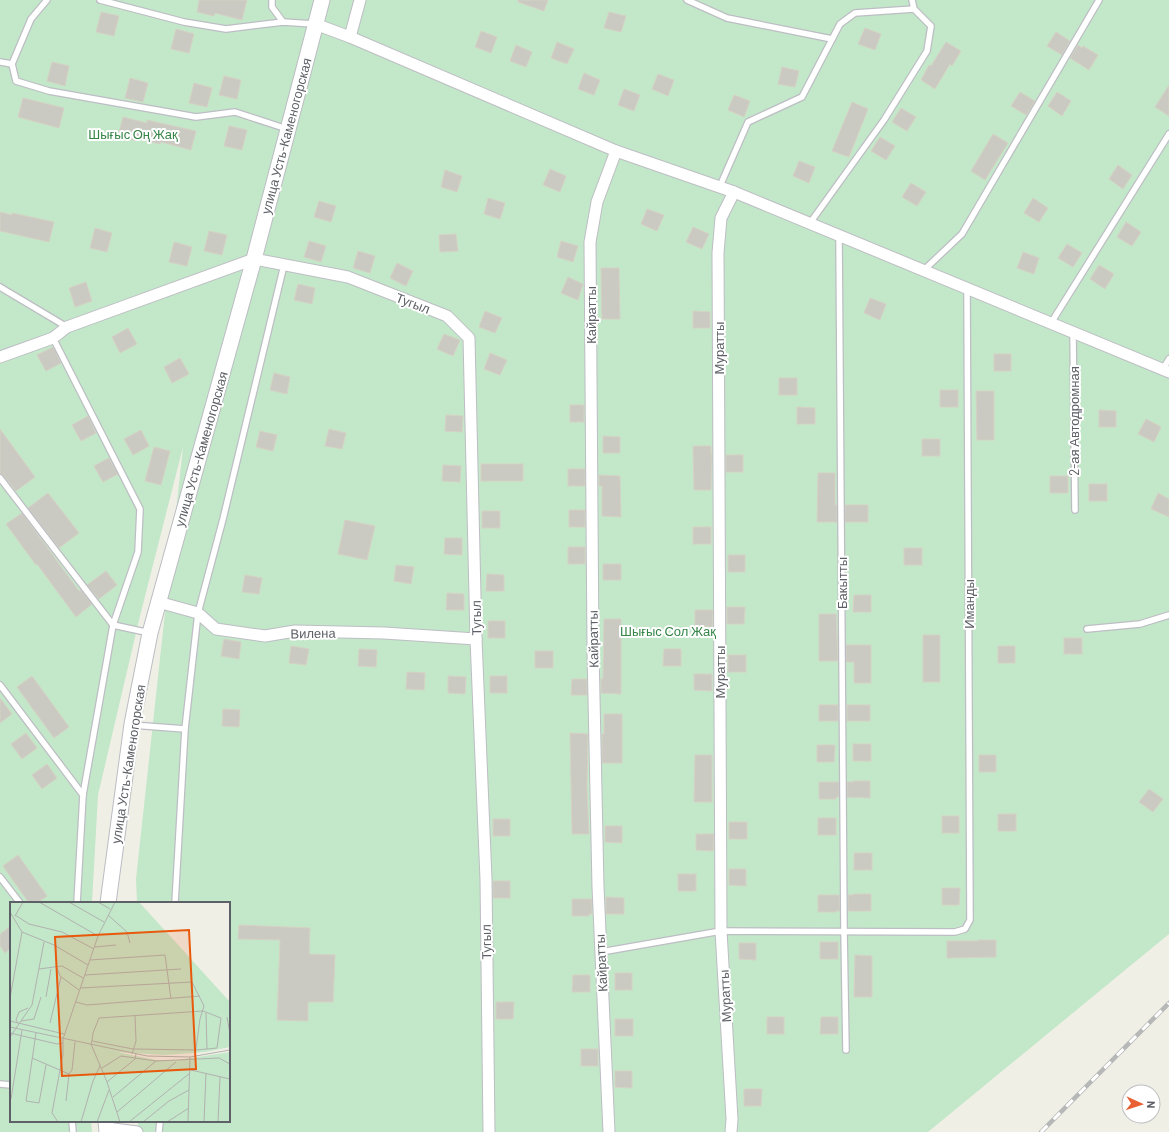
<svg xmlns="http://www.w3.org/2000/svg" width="1169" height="1132" font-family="Barlow,sans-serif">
	<rect width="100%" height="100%" fill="#f0efe6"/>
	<path fill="#c3e7c9" d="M0,0H1169V934L928,1132H138V1121H229V903H137L136,879L183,447L140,616L98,795L92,903H11V1121H91L92,1132H0Z"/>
	<g fill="#cbcac2" stroke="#d5d2c4">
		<path d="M199,0H247L242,20L215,13L214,16L197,12Z"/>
		<path d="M518,0H548L544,11L518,2Z"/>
		<path d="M101,12L119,16L114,36L96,32Z"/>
		<path d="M609,12L626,16L621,32L604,28Z"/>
		<path d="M865,28L881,34L875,50L858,44Z"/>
		<path d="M176,29L194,34L189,53L171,49Z"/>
		<path d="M481,31L497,37L491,53L475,47Z"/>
		<path d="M1056,32L1070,41L1062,55L1047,46Z"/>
		<path d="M557,42L574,49L567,64L551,58Z"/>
		<path d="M946,42L961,51L952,66L950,64L935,89L921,80L929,65L931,66Z"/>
		<path d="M516,45L532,52L526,67L510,61Z"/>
		<path d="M1078,45L1082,48L1083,46L1098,55L1089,70L1070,58Z"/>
		<path d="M52,62L69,66L65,86L47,81Z"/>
		<path d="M782,67L799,71L795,87L778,84Z"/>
		<path d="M584,73L600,80L594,95L578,89Z"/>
		<path d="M658,74L674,80L668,96L652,89Z"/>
		<path d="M224,76L241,80L237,99L219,95Z"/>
		<path d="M130,78L148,83L143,102L125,98Z"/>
		<path d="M194,83L212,88L207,107L189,103Z"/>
		<path d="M1169,85V116L1155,107Z"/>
		<path d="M624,89L640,95L634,111L618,105Z"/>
		<path d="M1020,92L1035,101L1026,115L1011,106Z"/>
		<path d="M1057,92L1071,101L1062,116L1048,106Z"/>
		<path d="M734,95L750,101L744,117L728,110Z"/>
		<path d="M23,98L64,108L59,128L18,117Z"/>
		<path d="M852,102L868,109L849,157L832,151Z"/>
		<path d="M901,108L916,117L907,131L892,122Z"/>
		<path d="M123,117L147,123V120L196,131L191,150L161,142L160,144L136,138V141L118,136Z"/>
		<path d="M229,126L247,130L242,150L224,146Z"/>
		<path d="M993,134L1008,143L985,180L971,171Z"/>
		<path d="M880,137L895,146L886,160L871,151Z"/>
		<path d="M799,161L815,167L809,183L793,176Z"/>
		<path d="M1118,165L1132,175L1123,189L1109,179Z"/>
		<path d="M550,169L566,176L560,192L543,185Z"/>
		<path d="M445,170L462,176L457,192L441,187Z"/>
		<path d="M911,183L926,192L917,206L902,197Z"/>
		<path d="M488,198L505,203L500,219L484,214Z"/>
		<path d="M1033,198L1048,208L1039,222L1024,213Z"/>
		<path d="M319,201L336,206L331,222L314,217Z"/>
		<path d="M647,209L664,215L657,231L641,224Z"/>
		<path d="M0,212L12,215V213L54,222L49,242L0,231Z"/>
		<path d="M1126,222L1141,232L1132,246L1117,237Z"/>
		<path d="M693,227L709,234L702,249L686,242Z"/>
		<path d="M95,228L112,233L107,252L90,248Z"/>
		<path d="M209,231L227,235L222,255L204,251Z"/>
		<path d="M456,234L458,251L440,252L439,235Z"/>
		<path d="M309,241L326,246L321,262L304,257Z"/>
		<path d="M561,241L578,246L573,262L557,257Z"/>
		<path d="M174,242L192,247L187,266L169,262Z"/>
		<path d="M1067,244L1082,253L1073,267L1058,258Z"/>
		<path d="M358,251L375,256L370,273L353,268Z"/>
		<path d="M1023,252L1039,258L1034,274L1017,268Z"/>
		<path d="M397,263L413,271L406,286L390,278Z"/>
		<path d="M1099,265L1114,274L1105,289L1090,279Z"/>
		<path d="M601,268H619L620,319H602Z"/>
		<path d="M568,277L583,284L578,300L561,293Z"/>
		<path d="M86,282L92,301L75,307L69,288Z"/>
		<path d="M298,284L315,288L312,304L294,300Z"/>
		<path d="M870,298L886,304L880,320L864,313Z"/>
		<path d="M485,311L502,318L495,333L479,327Z"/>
		<path d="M693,311L710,312V328H693Z"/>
		<path d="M128,328L137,344L120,353L112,337Z"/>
		<path d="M444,334L460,340L453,356L437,349Z"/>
		<path d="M53,347L61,363L46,371L37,355Z"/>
		<path d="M490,353L507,360L500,375L484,369Z"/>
		<rect x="994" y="354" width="17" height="17"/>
		<path d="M180,358L189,374L172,383L164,367Z"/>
		<path d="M274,373L290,377L287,394L270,390Z"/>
		<rect x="779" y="378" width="18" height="17"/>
		<rect x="940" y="390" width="18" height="17"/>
		<path d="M976,391H994V440H977Z"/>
		<rect x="570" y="405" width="14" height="17"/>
		<path d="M797,407L815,408V424H797Z"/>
		<path d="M1099,410L1116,411V427H1099Z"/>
		<path d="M446,415L463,416L462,432L445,431Z"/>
		<path d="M88,416L96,433L81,441L72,425Z"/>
		<path d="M1146,419L1161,427L1154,442L1138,434Z"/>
		<path d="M0,429L35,477L16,491L3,475L0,474Z"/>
		<path d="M329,429L346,433L342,449L325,446Z"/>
		<path d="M141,430L149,446L133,455L124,439Z"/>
		<path d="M260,431L277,435L273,451L256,447Z"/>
		<path d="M603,436L620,437V453H603Z"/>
		<rect x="922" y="439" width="18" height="17"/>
		<path d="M693,446H711V455H712L711,490H694Z"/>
		<path d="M154,447L170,451L161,485L145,481Z"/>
		<rect x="726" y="455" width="17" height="17"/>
		<path d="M109,458L118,474L103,482L94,466Z"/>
		<rect x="481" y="464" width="42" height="17"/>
		<path d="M443,465L461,466L460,482L442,481Z"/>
		<rect x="568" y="469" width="17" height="17"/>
		<path d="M818,473H835V505H837V522H817Z"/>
		<path d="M599,475L620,476L621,517L602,516V486H599Z"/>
		<rect x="1050" y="476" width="18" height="17"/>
		<rect x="1089" y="484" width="18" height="17"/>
		<path d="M48,493L79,533L59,548L28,508Z"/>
		<path d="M1158,493L1169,499V517L1151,509Z"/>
		<rect x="845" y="505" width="23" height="17"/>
		<rect x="569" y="510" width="16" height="17"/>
		<rect x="482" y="511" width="18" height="17"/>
		<path d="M22,513L79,591L81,590L92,604L76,617L37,564L36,565L6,524Z"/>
		<path d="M345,520L375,526L367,560L338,554Z"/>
		<rect x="693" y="527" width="18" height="17"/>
		<path d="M445,538H462V555L444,554Z"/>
		<rect x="568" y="547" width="17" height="17"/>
		<rect x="904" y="548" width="18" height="17"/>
		<rect x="728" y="555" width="17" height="17"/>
		<rect x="603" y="564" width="18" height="16"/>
		<path d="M396,565L414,567L411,584L394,581Z"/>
		<path d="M106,571L117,585L99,599L87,585Z"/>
		<path d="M487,574L504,575V591H486Z"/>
		<path d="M245,575L262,578L259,594L242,592Z"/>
		<path d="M447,593L464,594V610H446Z"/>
		<path d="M854,595H871V612H853Z"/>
		<path d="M727,607H745L744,624H727Z"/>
		<path d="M695,610H713L712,627L695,626Z"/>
		<path d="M819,614H836L838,661H819Z"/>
		<path d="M604,619H621V694L601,693V679H603Z"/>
		<rect x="488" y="621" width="17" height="17"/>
		<rect x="923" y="635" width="17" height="47"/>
		<rect x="1064" y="638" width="18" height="16"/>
		<path d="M224,639L241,642L239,659L221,656Z"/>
		<path d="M846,645H871V683H854V662H846Z"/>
		<path d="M291,646L309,649L306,665L289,663Z"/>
		<rect x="998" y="646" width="17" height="17"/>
		<path d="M359,649L377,650L376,667L358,666Z"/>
		<path d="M664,649H681V666H663Z"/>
		<rect x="535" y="651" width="18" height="17"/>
		<rect x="728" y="655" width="18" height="17"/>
		<path d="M407,672L425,673L424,690L406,689Z"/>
		<path d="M694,674H712V691L694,690Z"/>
		<path d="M32,676L69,727L54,738L17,687Z"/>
		<path d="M448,676L466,677L465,694L448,693Z"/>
		<rect x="490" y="676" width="17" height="17"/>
		<path d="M572,679H587V695H571Z"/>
		<path d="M0,698L12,714L0,723Z"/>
		<rect x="819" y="705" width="19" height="16"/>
		<rect x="847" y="705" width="23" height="16"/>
		<path d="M223,709L240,710L239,727L222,726Z"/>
		<path d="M604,714H622V763H602V734H604Z"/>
		<path d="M26,733L37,748L22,759L11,744Z"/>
		<path d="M570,733L588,734L587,788L589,834H572Z"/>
		<rect x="853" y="744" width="18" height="17"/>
		<path d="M817,745H835L834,762H817Z"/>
		<path d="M695,755H712V802H694Z"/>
		<rect x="979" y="755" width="17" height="17"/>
		<path d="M47,764L57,778L42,789L32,775Z"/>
		<path d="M853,781H870V798L847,797V782H853Z"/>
		<path d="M819,782H839V797H836V799H819Z"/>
		<path d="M1149,789L1163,799L1153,812L1139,802Z"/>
		<rect x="998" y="814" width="18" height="17"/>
		<rect x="942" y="816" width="17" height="17"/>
		<rect x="818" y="818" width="18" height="17"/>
		<rect x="493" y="819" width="17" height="17"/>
		<rect x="729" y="822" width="18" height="17"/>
		<path d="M605,826H622V843L605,842Z"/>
		<path d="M696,834H714L713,851L696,850Z"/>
		<rect x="854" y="853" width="18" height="17"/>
		<path d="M18,855L47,896L37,903H29L3,866Z"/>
		<path d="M729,869H746V886L729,885Z"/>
		<rect x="678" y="874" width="18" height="17"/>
		<rect x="493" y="881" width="17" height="17"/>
		<path d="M942,888H960L959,905H942Z"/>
		<path d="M853,894H871V911H848V895H853Z"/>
		<path d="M818,895H839L840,911H836V912H818Z"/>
		<path d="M606,897L624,898V914H606Z"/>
		<path d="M572,899H592V914H589V916H572Z"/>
		<path d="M239,925L310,928L309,954L335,955L333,1002H308V1021L277,1020L280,940L238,939Z"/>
		<path d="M11,926V948L5,953L0,946V934Z"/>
		<path d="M978,940H996V957L947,958V941H978Z"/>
		<rect x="820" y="942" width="18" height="17"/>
		<path d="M739,943H756V960L739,959Z"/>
		<path d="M855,955L872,956V997H854Z"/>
		<rect x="615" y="973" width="17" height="17"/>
		<path d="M573,975H590V992H572Z"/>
		<path d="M496,1002H514L513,1019H496Z"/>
		<rect x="767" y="1017" width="17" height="17"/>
		<path d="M821,1017H838V1034H820Z"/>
		<rect x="615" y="1019" width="18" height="17"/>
		<rect x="581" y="1049" width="17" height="17"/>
		<path d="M615,1071H632V1088L615,1087Z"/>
		<path d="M744,1089H762L761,1106H744Z"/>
	</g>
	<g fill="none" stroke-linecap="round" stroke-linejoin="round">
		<defs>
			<g id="lane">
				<path d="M100,0L184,22L226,29L283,22L314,24"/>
				<path d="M272,0V7L283,22"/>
				<path d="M687,0L727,18L832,39"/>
				<path d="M0,62L12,64L31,19L47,0"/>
				<path d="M12,64L16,81L49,91L196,117L235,112L287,129"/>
				<path d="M720,186L748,122L802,97L840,24L855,13L914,9"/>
				<path d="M810,223L884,120L927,51L931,26L914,9L912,0"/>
				<path d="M839,235L844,931L846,1050"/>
				<path d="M924,270L962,234L1099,0"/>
				<path d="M0,287L67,327"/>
				<path d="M1051,323L1169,134"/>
				<path d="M1073,332L1075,510"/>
				<path d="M53,338L140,509L138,552L113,625L83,795L77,903"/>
				<path d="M1163,369L1169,359"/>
				<path d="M0,478L113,625L150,633"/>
				<path d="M1087,629L1140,624L1169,615"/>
				<path d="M0,685L83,795"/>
				<path d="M132,725L185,729"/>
				<path d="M0,877L20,903"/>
				<path d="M175,903L185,729L198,613L223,519L284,265"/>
				<path d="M601,952L721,931L955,932L965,929L970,920L967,288"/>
				<path d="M0,1084L11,1085"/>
				<path d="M72,1121L73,1132"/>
				<path d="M159,1132L160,1121"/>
			</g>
			<g id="street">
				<path d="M315,24L350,37L616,151L734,192L1169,372"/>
				<path d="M350,37L360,0"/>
				<path d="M0,357L53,338L67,327L254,259L348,277L447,316L469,338L476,639L486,879L489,1132"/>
				<path d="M158,602L198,613L216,629L265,636L295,631L384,633L476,639"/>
				<path d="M106,1128L137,1132"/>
				<path d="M609,1132L598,887L593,650L590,242L597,202L616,151"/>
				<path d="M731,1132L732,1119L721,931L718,253L721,218L734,192"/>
			</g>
			<g id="secondary">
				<path d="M108,903L132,724L150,633L254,259L322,0"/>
				<path d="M106,1121L107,1132"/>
			</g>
		</defs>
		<use href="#lane" stroke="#bdbec4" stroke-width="8"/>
		<use href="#street" stroke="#bdbec4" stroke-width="13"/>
		<use href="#secondary" stroke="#bbbdc3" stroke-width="17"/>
		<use href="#lane" stroke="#fff" stroke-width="5.5"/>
		<use href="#street" stroke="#fff" stroke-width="11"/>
		<use href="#secondary" stroke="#fff" stroke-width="15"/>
		<defs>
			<path id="rail" d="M1041,1132L1169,1003"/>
		</defs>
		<use href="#rail" stroke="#b6b7b7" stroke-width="4.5"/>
		<use href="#rail" stroke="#fff" stroke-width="3" stroke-dasharray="9" stroke-linecap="butt"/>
	</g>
	<g text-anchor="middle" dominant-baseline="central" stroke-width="4" stroke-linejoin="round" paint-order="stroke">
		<g font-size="13" fill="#358547" stroke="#fff">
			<text x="133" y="134">Шығыс Оң Жақ</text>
			<text x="668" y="631">Шығыс Сол Жақ</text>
		</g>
		<g font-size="13" fill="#5d6066" stroke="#fff">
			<text transform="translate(286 136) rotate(-75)">улица Усть-Каменогорская</text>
			<text transform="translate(413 303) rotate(21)">Тугыл</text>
			<text transform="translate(591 315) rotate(-90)">Кайратты</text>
			<text transform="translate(719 348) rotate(-90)">Муратты</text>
			<text transform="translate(1074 421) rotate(-90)">2-ая Автодромная</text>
			<text transform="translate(201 449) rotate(-74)">улица Усть-Каменогорская</text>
			<text transform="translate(842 583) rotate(-90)">Бакытты</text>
			<text transform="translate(969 604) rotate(-90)">Иманды</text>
			<text transform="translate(476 618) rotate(-91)">Тугыл</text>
			<text transform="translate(313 633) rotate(-1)">Вилена</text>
			<text transform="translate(593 639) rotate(-91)">Кайратты</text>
			<text transform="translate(720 672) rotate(-90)">Муратты</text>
			<text transform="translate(128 764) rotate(-81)">улица Усть-Каменогорская</text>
			<text transform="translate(486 942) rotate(-91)">Тугыл</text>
			<text transform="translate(601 963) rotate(-93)">Кайратты</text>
			<text transform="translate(725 996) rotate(-93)">Муратты</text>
		</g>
	</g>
	<g transform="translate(10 902)">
		<rect width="220" height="220" fill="#f0efe6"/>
		<path d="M0,0H129L220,100V145L195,150L155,153L107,150L146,158H168L220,150V220H0Z" fill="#c3e7c9"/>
		<path fill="none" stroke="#b1b2af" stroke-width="1" d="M29,0L88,34M59,0L94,20M88,0L100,7M0,10L12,30L44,43L78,63M5,13L19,22L52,30L84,47M98,13L117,30L120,41M5,14L13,0M85,45L106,43M80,58L155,53L161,97M47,66L50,74L69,88M29,67L52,64L73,76M75,73L171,67M70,86L182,80L194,104L190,117L185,154M36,95L41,67M0,96L12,30M66,100L77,103L190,94M196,111L197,147M217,115L220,132M0,119L54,132M11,119L24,117L31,95M8,121L6,118L9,110L18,106M40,121L51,75M0,125L137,154L180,155L220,148M0,131L47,142L53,141M26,131L16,199L29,201L36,163M0,135L22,103L34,40M82,139L123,147L186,148L207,146L211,116L193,109L89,116L83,131L82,139L81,142L97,180L110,220M122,152L126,139L125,114M22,156L59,172L56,199M92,166L111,154L146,159L209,156L220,162M181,168L220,177M59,172L62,168L65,140M97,180L125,157L126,152M103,195L146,159M1,197L12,128M107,210L166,160M48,220L42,211L53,152V137L88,34L105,0M71,220L83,179L90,164M87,220L99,188M119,220L180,171M133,220L159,199L179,188M157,220L179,206M178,220L180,155M194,220L196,171M208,220L210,175"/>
		<path fill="#e8590c" fill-opacity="0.15" stroke="#e8590c" stroke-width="2" d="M179,28L186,167L52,174L45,35Z"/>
		<rect width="220" height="220" fill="none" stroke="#5d6066" stroke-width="2"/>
	</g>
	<g transform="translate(1141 1104) rotate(93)"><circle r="19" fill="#ffffff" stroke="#bebfc2"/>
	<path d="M0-3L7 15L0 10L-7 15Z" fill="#e96133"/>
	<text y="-6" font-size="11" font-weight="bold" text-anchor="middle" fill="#5d6066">N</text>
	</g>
</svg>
